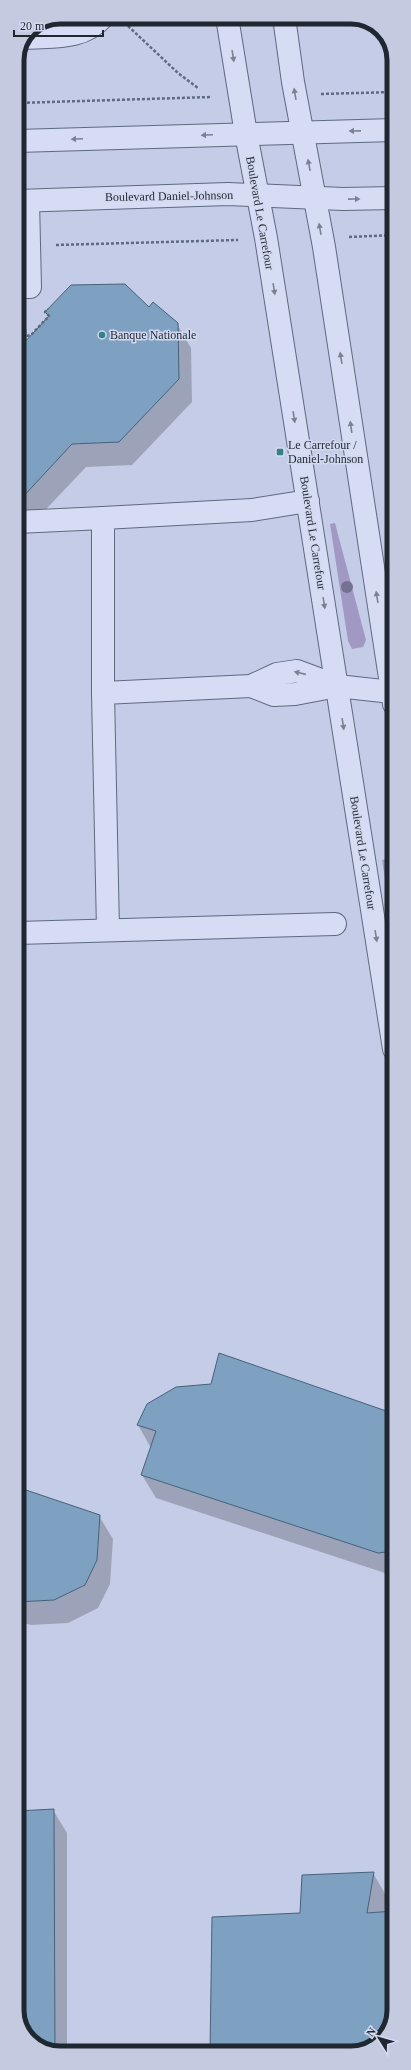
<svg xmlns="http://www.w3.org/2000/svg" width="411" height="2070" font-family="Georgia,serif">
	<rect width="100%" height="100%" fill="#c4cce7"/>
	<g fill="#a199c4">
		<path d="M335,523L366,640L363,647L352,649L348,641L330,524Z"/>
		<path d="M386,859L394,889V935L382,860Z"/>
	</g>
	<g fill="#0003">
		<path d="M149,308L177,324L191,348L192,402L132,465L86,467L33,523H17V313L27,330V341L49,318L46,312Z"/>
		<path d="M391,1414L394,1419V1576L156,1498L142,1475L151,1448L138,1425Z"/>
		<path d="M17,1488L99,1516L113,1539L110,1584L98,1608L68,1623L31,1625L17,1621Z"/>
		<path d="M53,1810L67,1833V2053H55L30,2040L17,2016Z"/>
		<path d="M373,1873L387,1897L384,1913L394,2010L383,2038L357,2053L301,1914Z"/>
	</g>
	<g fill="#7ea0c1" stroke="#46627b">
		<path d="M125,284L149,307L153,302L178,323L179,379L119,442L72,444L20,500H17V345H22L49,316L45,312L71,285Z"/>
		<path d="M219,1353L392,1413L394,1425V1551L378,1553L141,1475L156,1431L137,1425L147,1404L176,1387L211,1384Z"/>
		<path d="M17,1487L100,1515L97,1560L85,1585L54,1600L17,1602Z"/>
		<path d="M54,1809L55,2052L30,2040L17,2016V1811Z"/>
		<path d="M374,1872L367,1913L394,1911V2010L383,2038L357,2053H210L212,1917L300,1913L302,1875Z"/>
	</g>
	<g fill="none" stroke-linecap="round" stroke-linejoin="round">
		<defs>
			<g id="minor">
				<path d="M227,17L246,134L266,238L394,1049"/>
				<path d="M284,17L293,82L324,247L394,704"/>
				<path d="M26,38C55,36 82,40 103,17"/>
				<path d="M17,141L394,130"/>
				<path d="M17,201L228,194L343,199L394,198"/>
				<path d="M17,287H30L28,201"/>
				<path d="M308,501L252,510L103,518V693L251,686L277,674L297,671L337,686L392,692"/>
				<path d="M17,522L103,518"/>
				<path d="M251,686L274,695L295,694L337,686"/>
				<path d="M103,693L108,930"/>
				<path d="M17,933L335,924"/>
			</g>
		</defs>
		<use href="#minor" stroke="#5d6a7f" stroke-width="24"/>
		<g stroke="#5d6a7f" stroke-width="2.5" stroke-dasharray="3 2" stroke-linecap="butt">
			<path d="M128,26L178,73L198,88"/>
			<path d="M321,94L394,92"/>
			<path d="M17,103L212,97"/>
			<path d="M349,237L394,235"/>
			<path d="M56,245L238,240"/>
			<path d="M17,338L31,335L49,316L45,312L48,309"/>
		</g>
		<use href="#minor" stroke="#d6dcf3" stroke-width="22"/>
	</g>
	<circle fill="#747291" cx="347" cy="587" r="6"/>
	<defs><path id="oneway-solid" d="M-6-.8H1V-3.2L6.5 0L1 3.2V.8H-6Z"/></defs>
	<g fill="#7a8292">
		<use href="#oneway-solid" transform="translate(233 56) rotate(81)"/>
		<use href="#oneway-solid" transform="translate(295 94) rotate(-100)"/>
		<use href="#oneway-solid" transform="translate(355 131) rotate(179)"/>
		<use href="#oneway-solid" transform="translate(207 135) rotate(178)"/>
		<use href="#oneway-solid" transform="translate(77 139) rotate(178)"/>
		<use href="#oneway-solid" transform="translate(309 165) rotate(-101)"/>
		<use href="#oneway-solid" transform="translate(354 199) rotate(-1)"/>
		<use href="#oneway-solid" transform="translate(320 229) rotate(-100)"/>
		<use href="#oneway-solid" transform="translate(274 289) rotate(81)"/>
		<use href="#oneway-solid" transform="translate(341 358) rotate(-99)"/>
		<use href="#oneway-solid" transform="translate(294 417) rotate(81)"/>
		<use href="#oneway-solid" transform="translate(351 427) rotate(-98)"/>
		<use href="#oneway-solid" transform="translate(377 597) rotate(-99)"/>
		<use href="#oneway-solid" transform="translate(324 603) rotate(81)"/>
		<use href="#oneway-solid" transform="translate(300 673) rotate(-167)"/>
		<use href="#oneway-solid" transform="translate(343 724) rotate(81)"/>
		<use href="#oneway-solid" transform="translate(376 936) rotate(81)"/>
	</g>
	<g fill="#358186" stroke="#d2d9f0" stroke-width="1.5">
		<circle cx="102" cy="335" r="4"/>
		<rect x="276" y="448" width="8" height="8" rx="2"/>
	</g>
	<g text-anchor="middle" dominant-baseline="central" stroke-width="3" stroke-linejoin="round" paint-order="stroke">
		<g font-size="12" fill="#1f2731" stroke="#d2d9f0">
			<text transform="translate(169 196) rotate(-1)">Boulevard Daniel-Johnson</text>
			<text transform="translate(260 213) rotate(80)">Boulevard Le Carrefour</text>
			<text transform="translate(313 533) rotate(81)">Boulevard Le Carrefour</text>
			<text transform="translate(363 853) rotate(81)">Boulevard Le Carrefour</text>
		</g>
		<g font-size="12" fill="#1f2731" stroke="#d2d9f0" text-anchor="start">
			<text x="110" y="335">Banque Nationale</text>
			<text x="288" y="445">Le Carrefour /<tspan x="288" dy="14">Daniel-Johnson</tspan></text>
		</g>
	</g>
	<path d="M0 0H411V2070H0ZM60 24H351A36 36 0 0 1 387 60V2010A36 36 0 0 1 351 2046H60A36 36 0 0 1 24 2010V60A36 36 0 0 1 60 24Z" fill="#c4cbe1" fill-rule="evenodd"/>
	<path fill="none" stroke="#1f2731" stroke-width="5" d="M60 24H351A36 36 0 0 1 387 60V2010A36 36 0 0 1 351 2046H60A36 36 0 0 1 24 2010V60A36 36 0 0 1 60 24Z"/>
	<g transform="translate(379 2038) rotate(307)" stroke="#d2d9f0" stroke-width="3" paint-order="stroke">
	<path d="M0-3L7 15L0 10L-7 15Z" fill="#1f2731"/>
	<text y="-6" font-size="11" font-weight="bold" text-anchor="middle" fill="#1f2731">N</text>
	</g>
	<path d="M14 30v6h89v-6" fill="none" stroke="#1f2731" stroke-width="2"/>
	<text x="20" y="30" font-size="12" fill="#1f2731" stroke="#d2d9f0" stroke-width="3" paint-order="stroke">20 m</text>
</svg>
